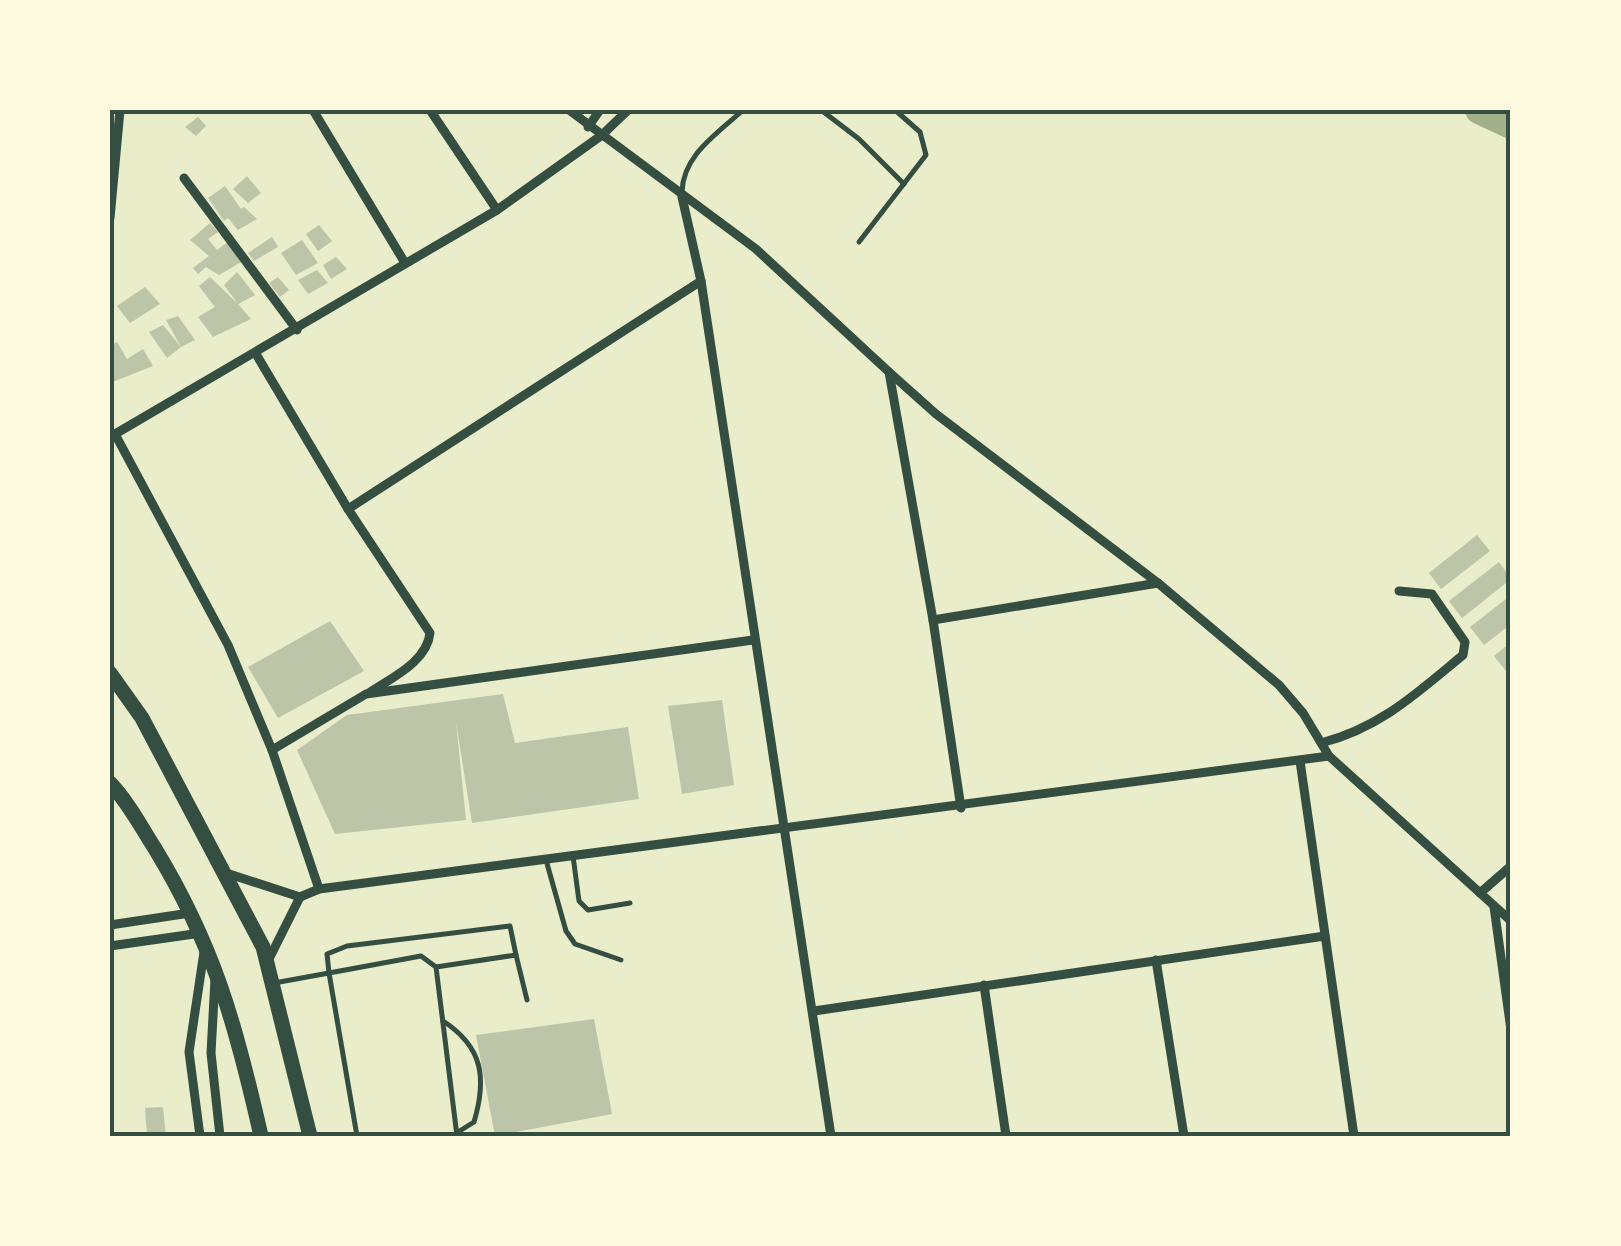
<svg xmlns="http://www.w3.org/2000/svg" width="1621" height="1246" font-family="Commissioner,sans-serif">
	<rect width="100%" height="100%" fill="#e9edc9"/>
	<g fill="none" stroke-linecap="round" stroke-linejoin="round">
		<path stroke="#a3b18a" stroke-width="28" d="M1479,110L1511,125"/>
	</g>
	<g fill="#bcc5a7">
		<path d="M198,117L206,126L196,136L185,127Z"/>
		<path d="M247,176L261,193L248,203L233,189Z"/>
		<path d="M225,186L241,209L244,207L257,219L238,230L228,218L224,221L208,198Z"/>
		<path d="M210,223L218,232L208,239L217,250L228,242L243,261L219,275L206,267L198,274L193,268L209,256L190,240Z"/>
		<path d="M319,225L332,241L318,251L306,234Z"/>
		<path d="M272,237L278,247L254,261L248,253Z"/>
		<path d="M302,240L318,263L296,275L281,253Z"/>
		<path d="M336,257L347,269L331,279L323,265Z"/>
		<path d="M317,270L328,283L308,294L298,280Z"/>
		<path d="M237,272L255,295L238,304L251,319L213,337L198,317L215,307L199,286L210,277L238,304L224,285Z"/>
		<path d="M278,277L289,290L280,297L269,283Z"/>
		<path d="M145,287L160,304L130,323L117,306Z"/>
		<path d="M178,316L195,340L181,347L166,320Z"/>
		<path d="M163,325L181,347L167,358L149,332Z"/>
		<path d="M117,342L127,359L143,349L153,366L110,383V346Z"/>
		<path d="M1477,535L1490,551L1441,589L1429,573Z"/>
		<path d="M1499,562L1511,579L1462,618L1449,601Z"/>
		<path d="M1511,595V624L1484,645L1470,627Z"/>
		<path d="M330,621L364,671L278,718L248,667Z"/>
		<path d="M1511,642V667L1506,671L1494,656Z"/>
		<path d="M503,694L515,743L628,727L639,799L472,823L456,722L466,820L335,834L297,750L347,715Z"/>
		<path d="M722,700L734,785L682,794L668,706Z"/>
		<path d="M594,1019L612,1114L495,1136L476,1035Z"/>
		<path d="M163,1107L166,1136H147L145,1108Z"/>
	</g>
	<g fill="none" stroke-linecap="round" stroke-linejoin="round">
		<g stroke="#344e41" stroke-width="5">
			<path d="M821,110L859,139L904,184"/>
			<path d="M682,192C683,155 717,134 743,110"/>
			<path d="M859,242L926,155L920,132L895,110"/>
			<path d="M573,856L579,901L588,910L630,903"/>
			<path d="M546,860L566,931L575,944L621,960"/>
			<path d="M436,967L516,955L527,1000"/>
			<path d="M274,983L329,973L327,954L347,946L510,926L516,955"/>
			<path d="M443,1021C483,1047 487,1078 474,1122L458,1132"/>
			<path d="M357,1136L329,973L421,956L436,967L457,1136"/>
		</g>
		<g stroke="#344e41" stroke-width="9">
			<path d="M313,110L405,263"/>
			<path d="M430,110L497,210"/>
			<path d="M569,110L756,249L889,372L933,620L961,808"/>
			<path d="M588,127L600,110"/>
			<path d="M184,178L297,330"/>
			<path d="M682,197L701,281L831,1136"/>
			<path d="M110,218L120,110"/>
			<path d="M256,354L348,509L430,633C427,662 391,678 369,693"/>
			<path d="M889,372L936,414L1158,583"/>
			<path d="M115,434L228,645L272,750L319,889"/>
			<path d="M110,437L497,210L602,135L628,110"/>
			<path d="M348,509L701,281"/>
			<path d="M933,620L1158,583L1279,685L1303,713L1329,756L1511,921"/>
			<path d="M1321,743C1380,728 1417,693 1463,655L1465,642L1432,594L1399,591"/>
			<path d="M272,750L366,694L753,640"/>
			<path d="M1300,761L1354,1136"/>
			<path d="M226,873L300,897"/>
			<path d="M1480,893L1511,866"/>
			<path d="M300,897L319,889L1329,756"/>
			<path d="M1494,907L1511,1030"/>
			<path d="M110,925L190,913"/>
			<path d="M110,946L201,933"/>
			<path d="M1156,960L1184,1136"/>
			<path d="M268,961L300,897"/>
			<path d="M215,979L211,1053L220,1136"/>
			<path d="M984,985L1006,1136"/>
			<path d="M814,1011L1325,936"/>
			<path d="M200,1136L189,1052L204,952"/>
		</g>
		<g stroke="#344e41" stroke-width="15">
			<path d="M110,673L142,718L263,947L310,1136"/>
			<path d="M110,783C128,802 140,825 154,847C214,945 236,1025 261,1136"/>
		</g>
	</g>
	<rect width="1621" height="1246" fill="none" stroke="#fefae0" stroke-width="225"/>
	<rect x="112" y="112" width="1396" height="1022" fill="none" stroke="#344e41" stroke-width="4"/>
</svg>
